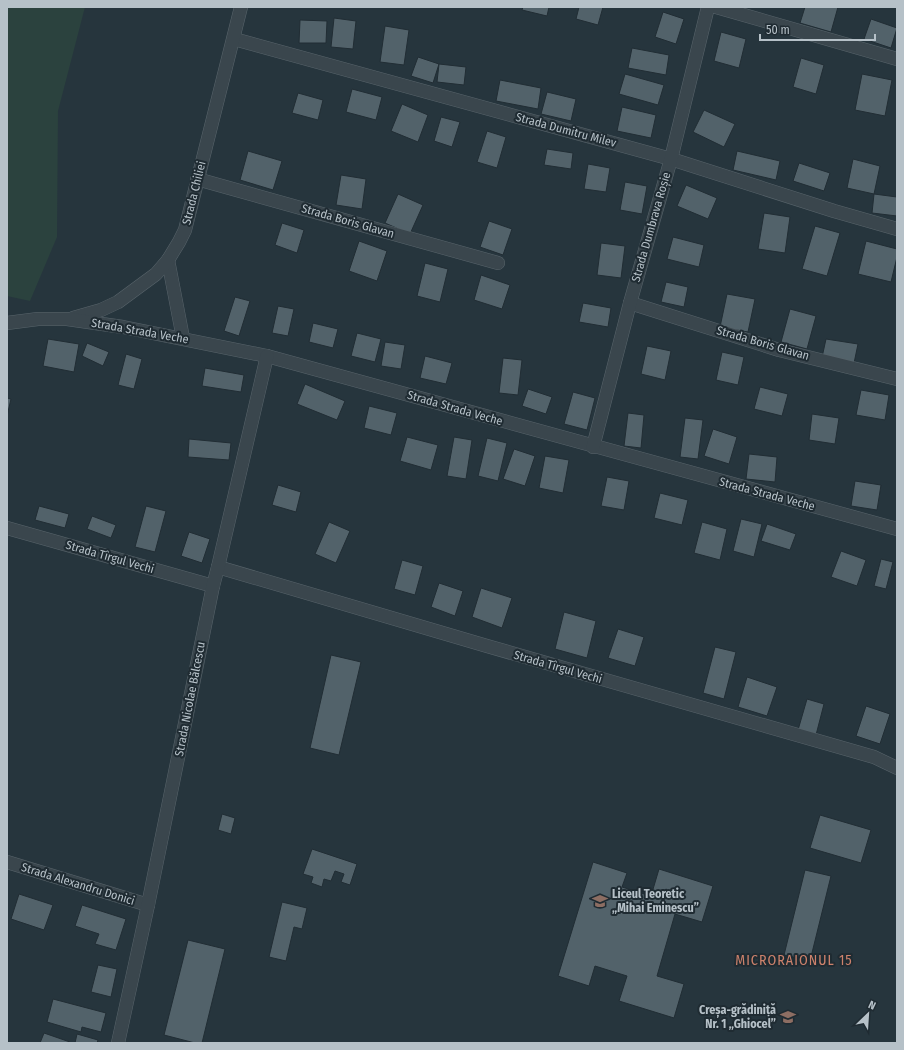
<svg xmlns="http://www.w3.org/2000/svg" width="904" height="1050" font-family="'Fira Sans Condensed',sans-serif">
	<rect width="100%" height="100%" fill="#26353d"/>
	<path fill="#2b423e" d="M7,7H85L58,111L57,237L30,301L7,296Z"/>
	<g fill="#52626a" stroke="#212d34">
		<path d="M523,7H549L547,16L522,10Z"/>
		<path d="M579,7H603L598,25L576,19Z"/>
		<path d="M805,7H838L831,32L800,23Z"/>
		<path d="M663,12L684,19L676,44L655,37Z"/>
		<path d="M334,18L356,21L353,49L331,47Z"/>
		<path d="M871,19L897,28L891,48L864,39Z"/>
		<path d="M300,20L327,21L326,43H299Z"/>
		<path d="M385,26L409,30L404,65L380,62Z"/>
		<path d="M721,32L746,39L739,68L714,61Z"/>
		<path d="M632,48L669,55L666,75L628,68Z"/>
		<path d="M418,57L439,64L433,83L411,76Z"/>
		<path d="M801,58L824,65L816,94L793,87Z"/>
		<path d="M439,64L466,67L464,85L437,82Z"/>
		<path d="M625,74L664,85L658,105L619,94Z"/>
		<path d="M862,74L892,80L885,116L855,110Z"/>
		<path d="M500,80L541,88L538,109L496,101Z"/>
		<path d="M352,89L382,97L376,120L346,112Z"/>
		<path d="M547,92L576,99L571,121L541,114Z"/>
		<path d="M298,93L323,100L318,120L292,113Z"/>
		<path d="M402,104L428,115L418,142L391,131Z"/>
		<path d="M622,107L656,115L651,138L617,131Z"/>
		<path d="M704,110L735,124L724,147L693,132Z"/>
		<path d="M441,117L460,122L452,147L434,141Z"/>
		<path d="M487,131L506,137L497,168L477,162Z"/>
		<path d="M547,149L573,153L571,169L544,165Z"/>
		<path d="M248,151L282,161L273,190L240,180Z"/>
		<path d="M737,151L780,161L776,180L733,170Z"/>
		<path d="M853,159L880,166L874,194L847,188Z"/>
		<path d="M799,163L830,173L824,191L793,181Z"/>
		<path d="M588,164L610,168L606,192L584,189Z"/>
		<path d="M341,175L366,179L362,209L336,205Z"/>
		<path d="M625,182L647,186L642,214L620,210Z"/>
		<path d="M686,185L717,198L708,219L677,206Z"/>
		<path d="M398,194L423,205L410,234L385,223Z"/>
		<path d="M874,194L897,197V216L872,213Z"/>
		<path d="M764,213L790,217L785,253L758,249Z"/>
		<path d="M489,221L512,229L503,255L480,247Z"/>
		<path d="M282,223L304,230L297,253L275,245Z"/>
		<path d="M815,226L840,233L827,276L802,269Z"/>
		<path d="M673,237L704,245L699,267L667,259Z"/>
		<path d="M359,241L387,251L377,281L349,271Z"/>
		<path d="M866,241L897,249V257L891,282L858,274Z"/>
		<path d="M601,243L625,246L621,278L597,275Z"/>
		<path d="M425,263L448,269L440,302L417,296Z"/>
		<path d="M481,275L510,285L502,309L474,300Z"/>
		<path d="M666,282L688,287L684,307L661,302Z"/>
		<path d="M727,294L755,299L748,332L720,327Z"/>
		<path d="M235,297L250,301L239,336L224,331Z"/>
		<path d="M583,303L611,308L608,327L579,322Z"/>
		<path d="M278,306L294,309L288,336L272,333Z"/>
		<path d="M790,309L816,316L807,349L781,342Z"/>
		<path d="M313,323L338,329L333,348L309,342Z"/>
		<path d="M357,333L381,339L375,362L351,356Z"/>
		<path d="M48,339L79,344L74,372L43,366Z"/>
		<path d="M826,339L858,344L853,368L821,362Z"/>
		<path d="M385,342L405,345L401,369L381,366Z"/>
		<path d="M87,343L109,352L103,366L82,356Z"/>
		<path d="M647,346L671,351L665,380L641,374Z"/>
		<path d="M722,352L744,357L738,385L716,380Z"/>
		<path d="M126,354L142,359L134,389L118,385Z"/>
		<path d="M425,356L452,363L446,384L420,378Z"/>
		<path d="M503,358L522,360L518,395L499,393Z"/>
		<path d="M205,368L244,375L241,392L202,386Z"/>
		<path d="M305,384L345,401L337,420L297,404Z"/>
		<path d="M760,387L788,394L782,416L754,409Z"/>
		<path d="M528,389L552,397L546,414L522,406Z"/>
		<path d="M861,390L889,395L885,420L856,415Z"/>
		<path d="M573,392L595,398L587,430L564,424Z"/>
		<path d="M7,398L11,399L7,416Z"/>
		<path d="M369,406L397,413L391,435L364,428Z"/>
		<path d="M628,413L644,415L641,448L624,446Z"/>
		<path d="M812,414L839,418L835,444L809,440Z"/>
		<path d="M685,418L703,420L698,459L680,457Z"/>
		<path d="M713,429L737,437L729,464L704,456Z"/>
		<path d="M407,437L438,445L431,470L400,461Z"/>
		<path d="M454,437L472,440L466,479L447,476Z"/>
		<path d="M487,438L507,443L498,481L478,476Z"/>
		<path d="M189,439L231,443L229,460L188,457Z"/>
		<path d="M514,449L535,456L525,486L503,479Z"/>
		<path d="M749,454L777,457L775,482L746,479Z"/>
		<path d="M545,456L569,460L563,493L539,488Z"/>
		<path d="M607,477L629,481L624,510L601,506Z"/>
		<path d="M855,481L881,485L877,510L851,506Z"/>
		<path d="M278,485L301,492L296,512L272,505Z"/>
		<path d="M660,493L688,500L682,525L654,518Z"/>
		<path d="M39,506L69,514L65,528L35,520Z"/>
		<path d="M146,506L166,511L155,552L135,547Z"/>
		<path d="M92,516L116,525L111,538L87,529Z"/>
		<path d="M741,519L762,524L754,557L733,551Z"/>
		<path d="M329,522L350,531L336,563L315,554Z"/>
		<path d="M702,522L727,529L720,560L694,553Z"/>
		<path d="M767,524L796,534L790,550L761,541Z"/>
		<path d="M189,532L210,539L202,563L181,556Z"/>
		<path d="M841,551L866,560L857,586L831,577Z"/>
		<path d="M881,559L893,562L886,589L874,586Z"/>
		<path d="M402,560L423,566L415,595L394,589Z"/>
		<path d="M439,583L463,591L455,616L431,607Z"/>
		<path d="M481,588L512,598L502,628L472,617Z"/>
		<path d="M564,612L596,621L587,658L555,649Z"/>
		<path d="M618,629L644,637L635,666L608,658Z"/>
		<path d="M715,647L736,652L724,699L703,693Z"/>
		<path d="M331,655L361,662L339,755L310,748Z"/>
		<path d="M747,677L777,687L767,716L738,707Z"/>
		<path d="M807,699L824,704L816,735L798,730Z"/>
		<path d="M866,706L890,714L880,744L856,736Z"/>
		<path d="M222,814L235,818L231,834L218,830Z"/>
		<path d="M820,815L871,830L861,863L810,848Z"/>
		<path d="M312,849L357,864L350,885L341,882L344,874L335,871L331,881L324,879L322,887L311,883L313,877L303,874Z"/>
		<path d="M593,862L627,873L622,887L651,896L659,869L713,886L702,922L675,914L657,976L684,984L674,1018L619,1001L627,976L595,966L589,986L558,976Z"/>
		<path d="M805,870L831,876L810,961L784,955Z"/>
		<path d="M19,894L53,905L44,930L11,919Z"/>
		<path d="M282,902L307,908L302,929L294,927L286,961L269,957Z"/>
		<path d="M82,905L126,919L116,950L95,944L99,934L75,926Z"/>
		<path d="M188,940L225,949L202,1043H195L164,1035Z"/>
		<path d="M98,965L117,969L111,997L91,992Z"/>
		<path d="M53,999L106,1013L101,1032L82,1027L81,1032L47,1022Z"/>
		<path d="M44,1033L70,1042V1043H40Z"/>
		<path d="M77,1034L98,1040L97,1043H75Z"/>
	</g>
	<g fill="none" stroke-linecap="round" stroke-linejoin="round">
		<defs>
			<g id="street">
				<path d="M716,7L897,59"/>
				<path d="M234,39L671,159L834,211L897,229"/>
				<path d="M197,179L498,263"/>
				<path d="M168,260L183,338"/>
				<path d="M630,303L779,350L897,379"/>
				<path d="M73,318L101,310L118,302L156,274L168,260L179,242L185,230L241,7"/>
				<path d="M7,323L38,319H67L123,327L267,356L897,529"/>
				<path d="M593,447L630,303L671,159L708,7"/>
				<path d="M7,528L213,586"/>
				<path d="M218,567L487,646L874,757L897,768"/>
				<path d="M7,862L148,905"/>
				<path d="M118,1043L148,905L213,586L218,567L267,356"/>
			</g>
		</defs>
		<use href="#street" stroke="#58646b" stroke-width="14"/>
		<use href="#street" stroke="#3a464d" stroke-width="13"/>
	</g>
	<defs>
		<symbol id="school-bare" viewBox="-9 -9 18 18"><path d="M0-5L7-2L0 1L-7-2ZM-4 1L0 2.5L4 1V4Q0 6-4 4Z" fill="#8d6e63" stroke="#1f2b32" stroke-width="2.5" paint-order="stroke"/></symbol>
	</defs>
	<g fill-rule="evenodd">
		<use href="#school-bare" x="589" y="890" width="22" height="22"/>
		<use href="#school-bare" x="777" y="1006" width="22" height="22"/>
	</g>
	<g text-anchor="middle" dominant-baseline="central" stroke-width="4" stroke-linejoin="round" paint-order="stroke">
		<g font-size="12" fill="#b6c1c8" stroke="#1f2b32">
			<text transform="translate(566 130) rotate(15)">Strada Dumitru Milev</text>
			<text transform="translate(194 193) rotate(-76)">Strada Chiliei</text>
			<text transform="translate(348 221) rotate(16)">Strada Boris Glavan</text>
			<text transform="translate(651 227) rotate(-74)">Strada Dumbrava Roșie</text>
			<text transform="translate(140 331) rotate(10)">Strada Strada Veche</text>
			<text transform="translate(763 343) rotate(16)">Strada Boris Glavan</text>
			<text transform="translate(455 408) rotate(16)">Strada Strada Veche</text>
			<text transform="translate(767 494) rotate(15)">Strada Strada Veche</text>
			<text transform="translate(110 557) rotate(16)">Strada Tîrgul Vechi</text>
			<text transform="translate(558 667) rotate(16)">Strada Tîrgul Vechi</text>
			<text transform="translate(190 699) rotate(-79)">Strada Nicolae Bălcescu</text>
			<text transform="translate(78 884) rotate(17)">Strada Alexandru Donici</text>
		</g>
		<g font-size="12" font-weight="bold" fill="#b6c1c8" stroke="#1f2b32" text-anchor="start">
			<text x="612" y="894">Liceul Teoretic<tspan x="612" dy="14">„Mihai Eminescu”</tspan></text>
			<text x="776" y="1010" text-anchor="end">Creșa-grădiniță<tspan x="776" dy="14">Nr. 1 „Ghiocel”</tspan></text>
		</g>
		<g font-size="14" letter-spacing="1" fill="#cd826c" stroke="#1f2b32">
			<text x="794" y="960">MICRORAIONUL 15</text>
		</g>
	</g>
	<rect width="904" height="1050" fill="none" stroke="#b6c1c8" stroke-width="16"/>
	<g transform="translate(868 1014) rotate(25)" stroke="#1f2b32" stroke-width="3" paint-order="stroke">
	<path d="M0-3L7 15L0 10L-7 15Z" fill="#b6c1c8"/>
	<text y="-6" font-size="11" font-weight="bold" text-anchor="middle" fill="#b6c1c8">N</text>
	</g>
	<path d="M760 34v6h115v-6" fill="none" stroke="#b6c1c8" stroke-width="2"/>
	<text x="766" y="34" font-size="12" fill="#b6c1c8" stroke="#1f2b32" stroke-width="3" paint-order="stroke">50 m</text>
</svg>
